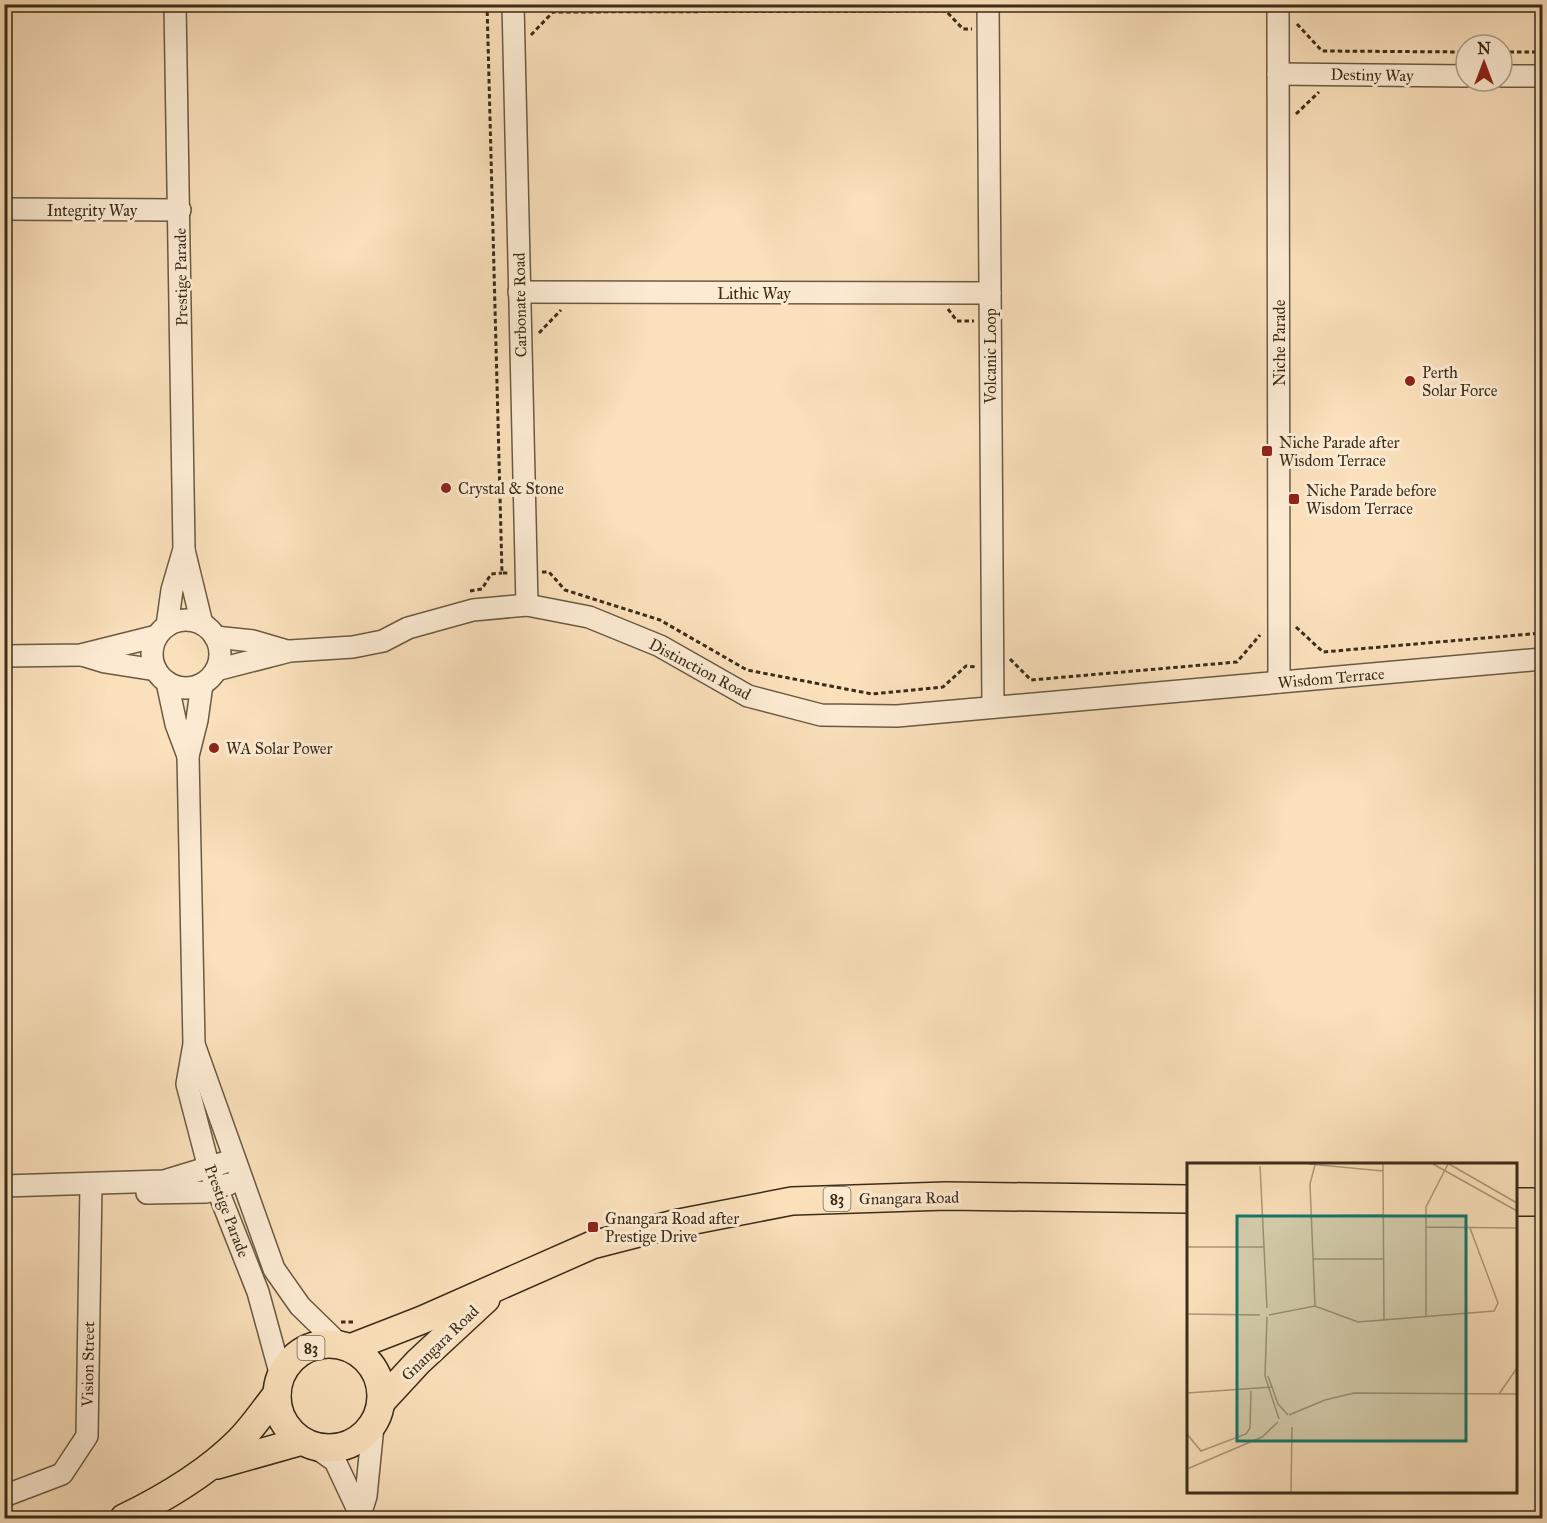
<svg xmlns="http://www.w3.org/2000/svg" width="1547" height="1523" font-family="'IM FELL Great Primer',serif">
	<rect width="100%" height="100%" fill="#fae0bb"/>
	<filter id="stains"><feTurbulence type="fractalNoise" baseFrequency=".00333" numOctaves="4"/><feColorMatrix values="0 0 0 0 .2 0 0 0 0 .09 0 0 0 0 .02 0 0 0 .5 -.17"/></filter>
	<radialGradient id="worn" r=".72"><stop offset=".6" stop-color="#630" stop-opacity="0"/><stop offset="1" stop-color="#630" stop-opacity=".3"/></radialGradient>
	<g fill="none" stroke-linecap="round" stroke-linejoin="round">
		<defs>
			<g id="minor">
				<path d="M513,4L527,605"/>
				<path d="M988,4L993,707"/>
				<path d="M1278,4L1279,682"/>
				<path d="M1278,74L1466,76"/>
				<path d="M1502,76H1542"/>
				<path d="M4,209L180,210"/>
				<path d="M519,292L990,293"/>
				<path d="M184,550L202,624"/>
				<circle cx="186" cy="654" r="34"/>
				<path d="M167,626L172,590L184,549L175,4"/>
				<path d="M215,637L253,641L287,651"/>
				<path d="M82,655L105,662L156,670"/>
				<path d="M4,656L81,655L157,636"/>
				<path d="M216,670L290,651L353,647L383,641L408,628L473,610L527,605L589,617L660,646L748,696L821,715L897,716L1542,659"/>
				<path d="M167,682L176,724L188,756"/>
				<path d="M202,684L197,720L188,756L194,1044L187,1084L209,1168L258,1292L281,1376"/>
				<path d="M195,1047L274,1269L300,1306L341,1346"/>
				<path d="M4,1186L164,1181L223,1163"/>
				<path d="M147,1193L206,1192L229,1184"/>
				<path d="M315,1447L335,1461L359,1512"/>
				<path d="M4,1496L62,1474L87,1436L91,1184"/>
				<path d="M359,1518L366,1496L373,1426"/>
			</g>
			<g id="major">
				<path d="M1516,1202H1542"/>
				<circle cx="329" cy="1396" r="52"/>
				<path d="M350,1348L422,1320L592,1245L674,1224L792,1201L946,1196L1188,1199"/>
				<path d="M382,1401L418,1362L486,1299"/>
				<path d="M217,1465L302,1441"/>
				<path d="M124,1518C165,1498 206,1474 239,1441C253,1427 264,1410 277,1394"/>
			</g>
		</defs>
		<use href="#minor" stroke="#6b5a42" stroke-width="24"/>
		<use href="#major" stroke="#3b2d19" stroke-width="30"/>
		<g stroke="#3b2d19" stroke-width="3" stroke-dasharray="4.5 3" stroke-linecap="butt">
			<path d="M487,4L502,573H508"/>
			<path d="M1297,24L1322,51L1466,52"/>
			<path d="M531,35L553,12L946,11L963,29H972"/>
			<path d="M1502,52H1542"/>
			<path d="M1296,114L1319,92"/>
			<path d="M948,309L957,321H974"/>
			<path d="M539,333L561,310"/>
			<path d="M542,572H549L565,590L660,620L747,670L872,694L943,687L966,666L976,667"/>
			<path d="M470,591L482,589L491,574L502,573"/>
			<path d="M1296,627L1323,652L1542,633"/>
			<path d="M1010,659L1031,680L1237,662L1260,635"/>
			<path d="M341,1322H355"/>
		</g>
		<use href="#minor" stroke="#fcebd3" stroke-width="21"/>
		<use href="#major" stroke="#fae0bb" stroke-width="27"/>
	</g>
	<g fill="#8f2418" stroke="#fcebd3" stroke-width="2">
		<circle cx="1410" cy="381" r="6"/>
		<rect x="1261" y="445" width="12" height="12" rx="3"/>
		<circle cx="446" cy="488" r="6"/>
		<rect x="1288" y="493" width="12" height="12" rx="3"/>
		<circle cx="214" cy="748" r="6"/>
		<rect x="587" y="1221" width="12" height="12" rx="3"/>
	</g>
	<g text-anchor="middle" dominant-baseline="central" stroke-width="6" stroke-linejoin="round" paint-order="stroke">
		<g fill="#fcebd3" stroke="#756651" stroke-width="1.5">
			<rect x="823.5" y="1187" width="27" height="24" rx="4.5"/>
			<rect x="297.5" y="1336" width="27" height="24" rx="4.5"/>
		</g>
		<g font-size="15" font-weight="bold" fill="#3b2d19">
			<text x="837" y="1199">83</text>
			<text x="311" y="1348">83</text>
		</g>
		<g font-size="16" fill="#3b2d19" stroke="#fcebd3">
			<text transform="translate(1372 75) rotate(1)">Destiny Way</text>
			<text x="92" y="210">Integrity Way</text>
			<text transform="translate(181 277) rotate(-91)">Prestige Parade</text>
			<text x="754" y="293">Lithic Way</text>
			<text transform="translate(520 305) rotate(-91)">Carbonate Road</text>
			<text transform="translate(1279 343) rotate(-90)">Niche Parade</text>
			<text transform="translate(990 356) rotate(-90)">Volcanic Loop</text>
			<text transform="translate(700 669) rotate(28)">Distinction Road</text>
			<text transform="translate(1331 678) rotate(-5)">Wisdom Terrace</text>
			<text transform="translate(909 1198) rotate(-1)">Gnangara Road</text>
			<text transform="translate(227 1211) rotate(69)">Prestige Parade</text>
			<text transform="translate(440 1343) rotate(-44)">Gnangara Road</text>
			<text transform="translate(88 1364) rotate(-89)">Vision Street</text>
		</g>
		<g font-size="16" fill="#3b2d19" stroke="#fcebd3" text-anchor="start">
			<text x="1422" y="372">Perth<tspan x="1422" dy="18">Solar Force</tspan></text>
			<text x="1279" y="442">Niche Parade after<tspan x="1279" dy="18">Wisdom Terrace</tspan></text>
			<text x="458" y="488">Crystal &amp; Stone</text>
			<text x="1306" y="490">Niche Parade before<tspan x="1306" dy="18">Wisdom Terrace</tspan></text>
			<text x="226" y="748">WA Solar Power</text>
			<text x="605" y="1218">Gnangara Road after<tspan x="605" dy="18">Prestige Drive</tspan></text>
		</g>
	</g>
	<g transform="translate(1187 1163)">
		<rect width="330" height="330" fill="#fae0bb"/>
		<path fill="none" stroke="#ae987a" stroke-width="1.5" d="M122,1L196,8M196,1L197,158M246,1L330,48M262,1L330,40M73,3L80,145M126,53L196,52M239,64L330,65M0,84H77M127,96H196M128,143L123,21L128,2M0,151L73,152M82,152L128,143L171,159L307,148L311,140L283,65M80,154L78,213L92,256M239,154V44L261,1M81,213L91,241L101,252M0,230L85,224M312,231L330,205M102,252L138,237L167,230L330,231M0,271L14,288L59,271L63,265L64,228M0,306L75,274L91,259M104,329L105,264"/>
		<path fill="#0f766e" fill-opacity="0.15" stroke="#0f766e" stroke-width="3" d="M50,53H279V278H50Z"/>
		<rect width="330" height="330" fill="none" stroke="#3b2d19" stroke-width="3"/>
	</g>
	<rect width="1547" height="1523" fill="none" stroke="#fae0bb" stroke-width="24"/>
	<rect x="6" y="6" width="1535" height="1511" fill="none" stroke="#3b2d19" stroke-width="3"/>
	<rect x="12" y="12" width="1523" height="1499" fill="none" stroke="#3b2d19" stroke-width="1.5"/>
	<g transform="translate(1484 63)"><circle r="28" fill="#fcebd3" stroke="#af9f89" stroke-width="1.5"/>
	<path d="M0-4.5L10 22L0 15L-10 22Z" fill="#8f2418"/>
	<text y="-9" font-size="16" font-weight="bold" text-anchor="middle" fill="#3b2d19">N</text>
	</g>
	<rect width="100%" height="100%" filter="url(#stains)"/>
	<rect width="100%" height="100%" fill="url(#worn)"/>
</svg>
